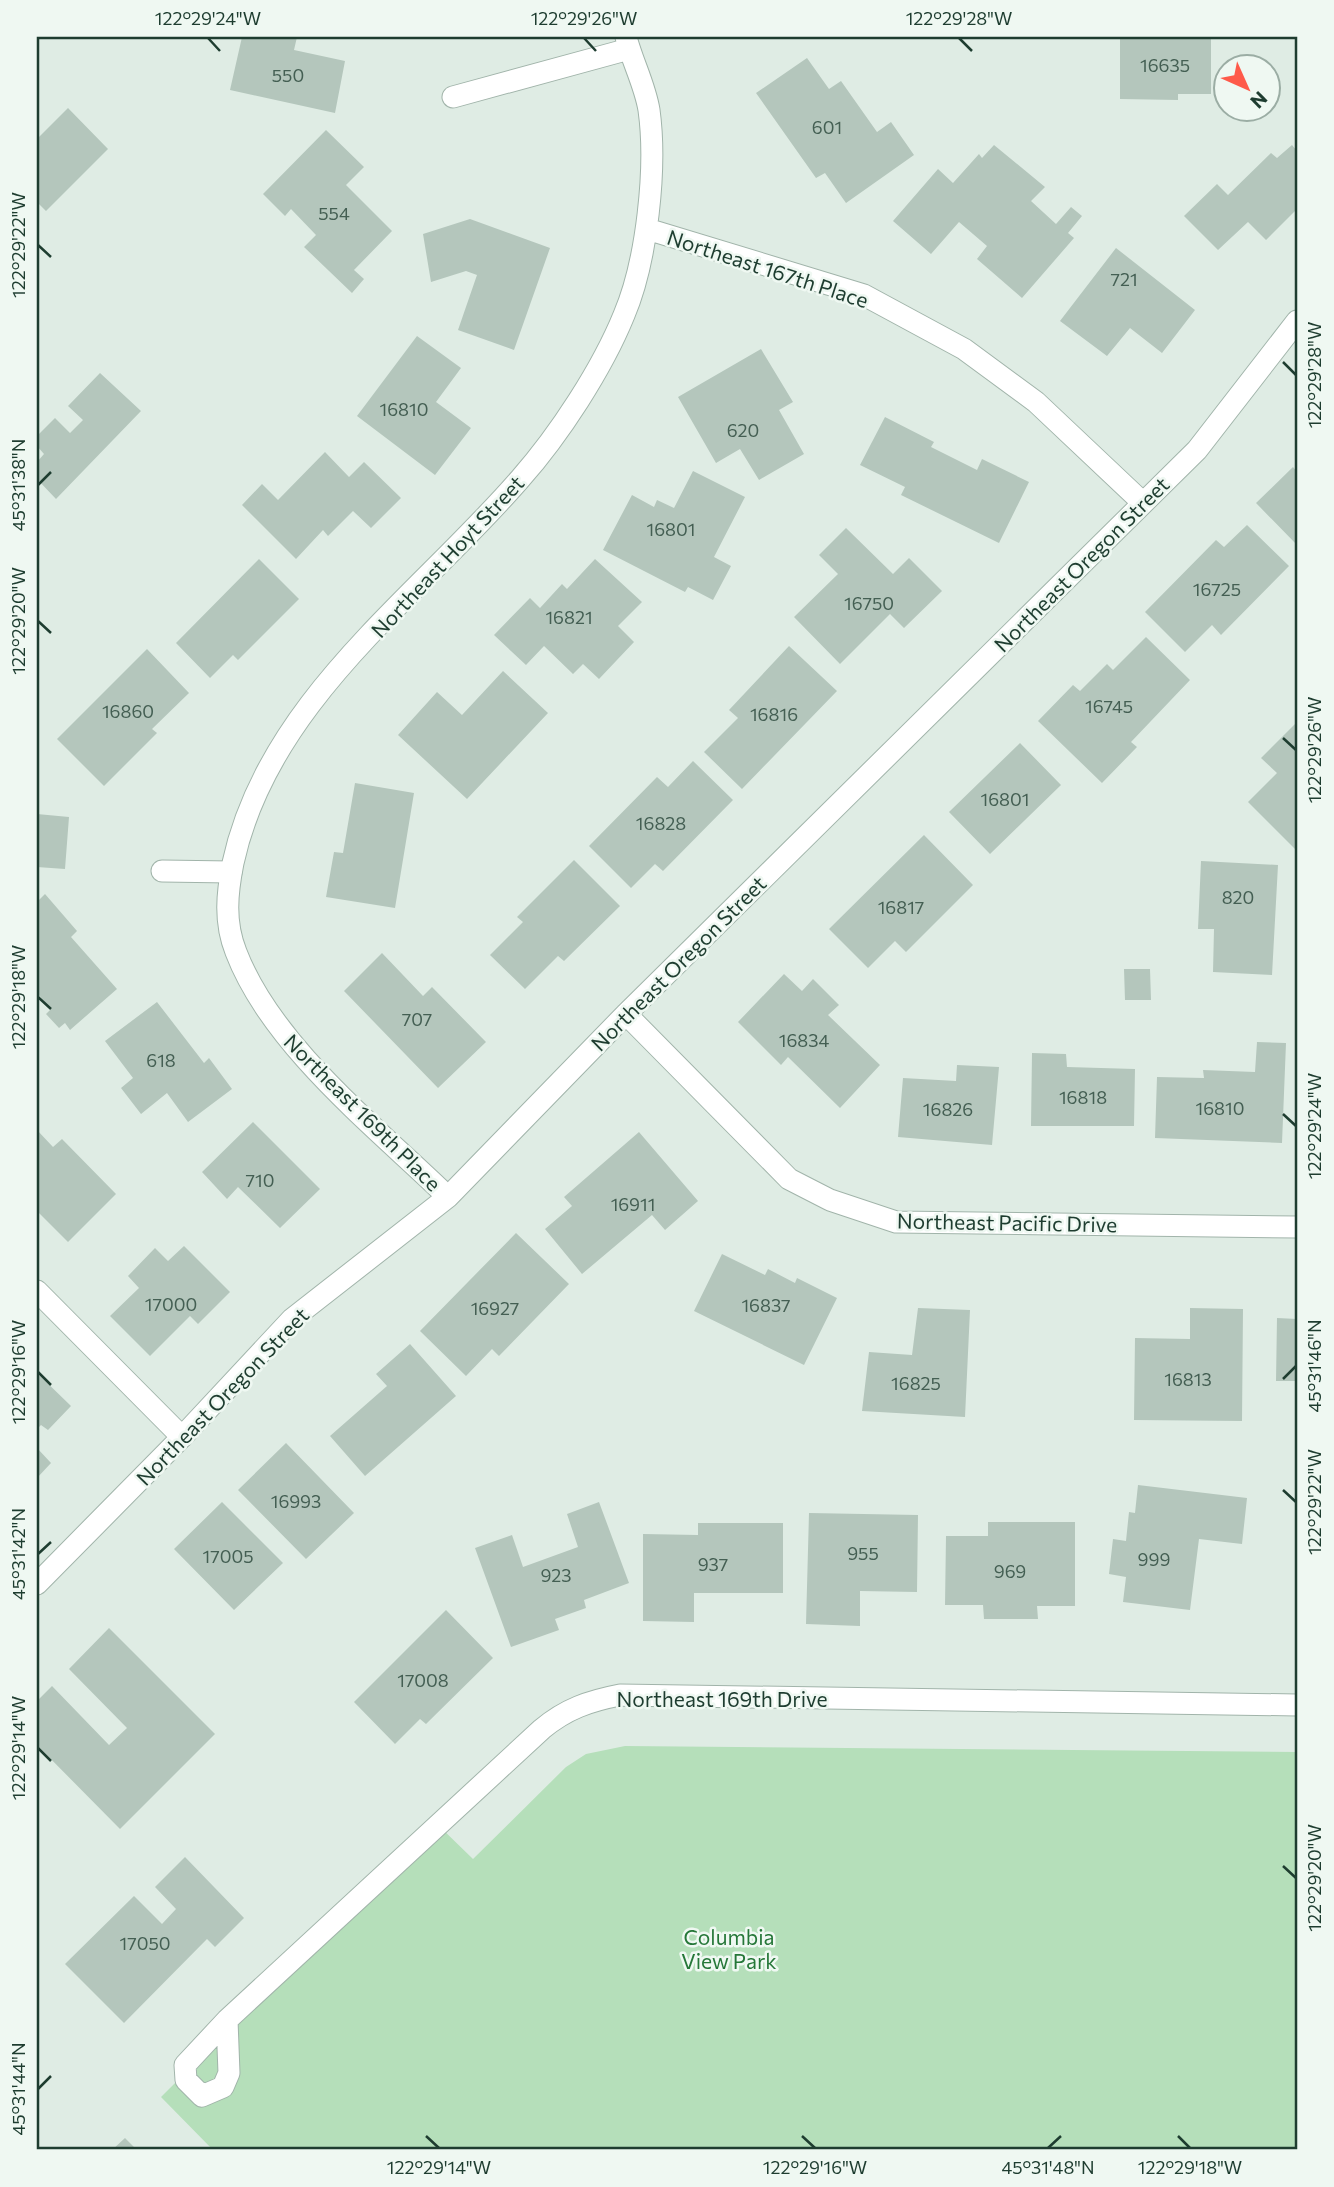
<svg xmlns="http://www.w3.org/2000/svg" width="1334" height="2187" font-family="Commissioner,sans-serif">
<rect width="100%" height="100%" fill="#dfece4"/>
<!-- green -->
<path fill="#b5dfba" d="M625,1746l672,6v398h-1084l-52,-53 275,-274 37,36 93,-92 20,-13z"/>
<!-- building -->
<path fill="#b4c6bc" d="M242,37h55l-3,13 51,11 -10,52 -105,-23z
M1120,37h91v57h-33v6l-58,-1z
M807,58l22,31 12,-8 36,51 14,-10 23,33 -68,48 -21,-30 -9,5 -60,-85z
M68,108l40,41 -62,62 -9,-9v-63z
M326,130l38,37 -18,18 46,46 -38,39 10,9 -12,14 -48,-46 12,-12 -25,-26 -6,7 -22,-22z
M994,145l51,42 -14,14 25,23 15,-17 11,9 -14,17 6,5 -52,60 -45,-39 10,-13 -28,-24 -28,32 -38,-33 45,-52 15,14 26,-29 3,4z
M1292,145l5,6v58l-31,31 -18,-18 -30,28 -34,-34 33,-32 11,11 43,-42 6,5z
M470,219l80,29 -36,102 -56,-20 19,-55 -11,-4 -35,11 -8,-48z
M1116,248l79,62 -33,43 -32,-25 -23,28 -47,-35z
M417,336l44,32 -25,34 35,26 -36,47 -78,-59z
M761,349l32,53 -14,8 25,44 -45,26 -19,-31 -24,14 -38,-66z
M100,373l41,38 -85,88 -19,-20v-17l7,-8 -7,-8v-10l18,-18 15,15 13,-13 -15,-14z
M885,417l49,25 -3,5 46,23 5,-11 47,23 -30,61 -98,-48 4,-8 -45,-22z
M325,452l24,25 15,-15 37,36 -30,30 -18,-17 -25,25 -5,-6 -27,29 -54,-54 20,-21 16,16z
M1293,467l4,5v73l-41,-42z
M693,471l52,26 -31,60 17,9 -18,34 -25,-13 -3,5 -82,-42 29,-55 22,12 3,-7 17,8z
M1247,525l42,41 -68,69 -9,-10 -27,27 -40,-40 71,-72 8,7z
M846,528l47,46 16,-16 33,33 -38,37 -14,-14 -50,50 -46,-47 44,-43 -19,-19z
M259,559l40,40 -61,61 -5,-5 -23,23 -34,-35z
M595,559l47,43 -24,24 16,16 -35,37 -16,-15 -10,10 -29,-28 -18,19 -32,-30 36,-37 10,10 22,-24 5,5z
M1146,637l44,43 -59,62 6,5 -35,36 -64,-62 35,-36 7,6 27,-27 6,6z
M789,646l48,45 -95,98 -38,-37 34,-34 -9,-8z
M147,649l42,44 -37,36 5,4 -53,53 -47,-47z
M503,671l45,42 -81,86 -69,-64 39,-43 25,23z
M1297,722v129l-49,-49 29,-29 -16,-15z
M1020,743l41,42 -71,69 -41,-42z
M693,761l40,39 -70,71 -8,-7 -24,24 -42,-42 68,-69 11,10z
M355,783l59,10 -19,115 -69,-11 8,-45 9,1z
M37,814l32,3 -4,52 -28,-2z
M924,835l49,50 -67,67 -11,-11 -27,27 -39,-39z
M574,860l46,46 -56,55 -6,-5 -33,33 -35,-34 33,-33 -6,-5z
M1201,861l77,4 -6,110 -59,-3 1,-43h-16z
M45,894l32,37 -6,6 46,52 -47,41 -5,-7 -6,5 -13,-14 5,-5 -14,-16v-91z
M382,953l41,43 9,-9 54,55 -48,46 -94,-97z
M1124,969h26l1,31h-26z
M784,974l18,17 11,-12 26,26 -11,10 52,50 -40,43 -52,-51 -7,8 -43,-43z
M157,1002l47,61 5,-5 23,31 -44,33 -21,-29 -26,21 -20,-26 12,-10 -28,-37z
M1257,1042l29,1 -4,100 -127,-5 2,-61 47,1 -1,-8 52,2z
M1032,1053l34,1 1,13 68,2 -1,57h-103z
M957,1065l42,2 -7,78 -94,-8 5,-59 53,3z
M253,1122l67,67 -40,39 -42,-41 -11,12 -25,-27z
M37,1130l16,17 9,-8 54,55 -48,48 -31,-31z
M639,1132l59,69 -33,29 -13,-15 -70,59 -37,-45 27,-23 -8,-9z
M516,1233l53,51 -70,72 -7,-7 -26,27 -46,-45z
M184,1246l46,46 -32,32 -8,-8 -40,40 -40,-40 29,-28 -11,-12 27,-28 13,13z
M722,1254l43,21 3,-6 27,14 2,-5 40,20 -33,67 -110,-54z
M918,1308l52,2 -5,107 -103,-6 7,-59 43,3z
M1190,1308l53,1 -1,112 -108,-1 1,-82 55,1z
M1277,1318l20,1v62h-21z
M410,1344l46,52 -91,80 -35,-40 57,-50 -11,-12z
M37,1373l34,33 -23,24 -7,-5 -4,4z
M286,1443l68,70 -48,46 -68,-69z
M37,1448l14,15 -14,15z
M1138,1485l109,13 -5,46 -43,-5 -9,71 -67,-8 3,-25 -17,-3 4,-35 13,2 3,-29 6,1z
M222,1502l61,61 -49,47 -60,-61z
M599,1502l30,81 -45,17 2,8 -31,11 4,11 -48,17 -36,-99 37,-13 11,32 55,-20 -11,-33z
M809,1513l109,2 -1,77 -57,-1v35l-54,-2z
M988,1522h87v84h-38l1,13h-54l-1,-14h-38l1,-69h42z
M698,1523h85v70h-89v29l-51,-1v-87l55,1z
M446,1610l47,48 -67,66 -6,-5 -25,25 -41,-42z
M109,1628l106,106 -95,95 -83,-84v-44l15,-15 57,59 18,-17 -58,-59z
M185,1857l59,61 -29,29 -8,-8 -83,84 -59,-59 69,-68 28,28 14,-15 -21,-22z
M125,2138l12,12h-25z"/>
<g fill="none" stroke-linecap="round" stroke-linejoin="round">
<defs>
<path id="service" d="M453,97l176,-48
M162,871l69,1"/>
<path id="minor" d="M647,229l217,66 100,54 72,53 107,101
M626,1014l163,165 41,21 66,22 401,5
M448,1197c-72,-70 -176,-151 -212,-245 -12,-30 -9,-59 -3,-89 35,-162 184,-265 287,-384 39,-44 82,-110 104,-164 23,-54 33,-147 25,-205 -4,-25 -17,-49 -23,-73
M37,1291l145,146
M37,1584l145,-147 110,-118 156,-122 178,-183 571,-564 100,-129
M227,2020l2,53 -6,14 -21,9 -16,-16 -1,-15 42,-45 315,-291c24,-20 47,-28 78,-34l677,10"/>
</defs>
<!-- service casing -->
<use href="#service" stroke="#a1b4aa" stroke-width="23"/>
<!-- minor casing -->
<use href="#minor" stroke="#a1b4aa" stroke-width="23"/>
<!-- service -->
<use href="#service" stroke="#fff" stroke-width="21"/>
<!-- minor -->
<use href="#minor" stroke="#fff" stroke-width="21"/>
</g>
<!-- ticks -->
<path fill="none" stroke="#1e3d30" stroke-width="2.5" d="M208,38l12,13M584,38l12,13M959,38l13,13M38,245l13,12M1283,362l13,13M38,485l13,-13M38,621l13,12M1283,738l13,12M38,997l13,12M1283,1114l13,12M38,1372l13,13M1283,1379l13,-13M1283,1490l13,12M38,1554l13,-12M38,1748l13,13M1283,1866l13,12M38,2089l13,-13M426,2136l13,12M802,2136l13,12M1178,2136l12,12M1048,2148l13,-12"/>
<g text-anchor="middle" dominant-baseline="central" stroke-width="5" stroke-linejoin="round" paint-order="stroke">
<!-- number labels -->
<g font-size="18" fill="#445f53">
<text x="1165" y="65">16635</text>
<text x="288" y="75">550</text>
<text x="827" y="127">601</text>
<text x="334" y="213">554</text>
<text x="1124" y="279">721</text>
<text x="404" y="409">16810</text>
<text x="743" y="430">620</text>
<text x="671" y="529">16801</text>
<text x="1217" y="589">16725</text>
<text x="869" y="603">16750</text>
<text x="569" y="617">16821</text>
<text x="1109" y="706">16745</text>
<text x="128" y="711">16860</text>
<text x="774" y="714">16816</text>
<text x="1005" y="799">16801</text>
<text x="661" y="823">16828</text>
<text x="1238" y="897">820</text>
<text x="901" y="907">16817</text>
<text x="417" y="1019">707</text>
<text x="804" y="1040">16834</text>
<text x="161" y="1060">618</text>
<text x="1083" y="1097">16818</text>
<text x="1220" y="1108">16810</text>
<text x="948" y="1109">16826</text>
<text x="260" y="1180">710</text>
<text x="633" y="1204">16911</text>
<text x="171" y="1304">17000</text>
<text x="766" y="1305">16837</text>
<text x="495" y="1308">16927</text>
<text x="1188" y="1379">16813</text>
<text x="916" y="1383">16825</text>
<text x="296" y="1501">16993</text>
<text x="863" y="1553">955</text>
<text x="228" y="1556">17005</text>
<text x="1154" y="1559">999</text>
<text x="713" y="1564">937</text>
<text x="1010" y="1571">969</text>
<text x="556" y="1575">923</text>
<text x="423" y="1680">17008</text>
<text x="145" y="1943">17050</text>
</g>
<!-- street labels -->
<g font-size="21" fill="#1e3d30" stroke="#eff8f2">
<text transform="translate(768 268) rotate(18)">Northeast 167th Place</text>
<text transform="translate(447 556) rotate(-47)">Northeast Hoyt Street</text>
<text transform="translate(1081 564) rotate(-45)">Northeast Oregon Street</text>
<text transform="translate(678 963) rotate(-45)">Northeast Oregon Street</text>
<text transform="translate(363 1112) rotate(45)">Northeast 169th Place</text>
<text transform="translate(1007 1222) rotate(1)">Northeast Pacific Drive</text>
<text transform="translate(222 1396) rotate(-46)">Northeast Oregon Street</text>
<text x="722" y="1698">Northeast 169th Drive</text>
</g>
<!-- park labels -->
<g font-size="21" fill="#257738" stroke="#eff8f2">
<text x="729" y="1936">Columbia<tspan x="729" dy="24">View Park</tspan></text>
</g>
</g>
<!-- border -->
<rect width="1334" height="2187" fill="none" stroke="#eff8f2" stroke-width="77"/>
<!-- north arrow -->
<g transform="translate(1247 88) rotate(135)"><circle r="33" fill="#eff8f2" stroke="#9bada4" stroke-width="2"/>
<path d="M0-5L12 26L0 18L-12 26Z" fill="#fe5a4a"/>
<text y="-10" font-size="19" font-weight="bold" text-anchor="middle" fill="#1e3d30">N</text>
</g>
<rect x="38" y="38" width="1258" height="2110" fill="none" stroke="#1e3d30" stroke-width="2.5"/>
<g font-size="18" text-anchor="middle" fill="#1e3d30">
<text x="208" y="25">122°29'24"W</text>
<text x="584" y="25">122°29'26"W</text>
<text x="959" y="25">122°29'28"W</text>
<text transform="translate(19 245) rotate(-90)" y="6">122°29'22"W</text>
<text transform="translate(1315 375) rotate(-90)" y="6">122°29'28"W</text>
<text transform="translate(19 485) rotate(-90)" y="6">45°31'38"N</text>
<text transform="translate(19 621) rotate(-90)" y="6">122°29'20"W</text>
<text transform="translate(1315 750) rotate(-90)" y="6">122°29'26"W</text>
<text transform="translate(19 997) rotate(-90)" y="6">122°29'18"W</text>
<text transform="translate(1315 1126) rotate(-90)" y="6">122°29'24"W</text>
<text transform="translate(1315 1366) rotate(-90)" y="6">45°31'46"N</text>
<text transform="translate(19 1372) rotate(-90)" y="6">122°29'16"W</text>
<text transform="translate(1315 1502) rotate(-90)" y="6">122°29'22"W</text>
<text transform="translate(19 1554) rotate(-90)" y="6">45°31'42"N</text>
<text transform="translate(19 1748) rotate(-90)" y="6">122°29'14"W</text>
<text transform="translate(1315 1878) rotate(-90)" y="6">122°29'20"W</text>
<text transform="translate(19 2089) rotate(-90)" y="6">45°31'44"N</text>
<text x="439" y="2174">122°29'14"W</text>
<text x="815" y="2174">122°29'16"W</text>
<text x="1048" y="2174">45°31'48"N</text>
<text x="1190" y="2174">122°29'18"W</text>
</g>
</svg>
